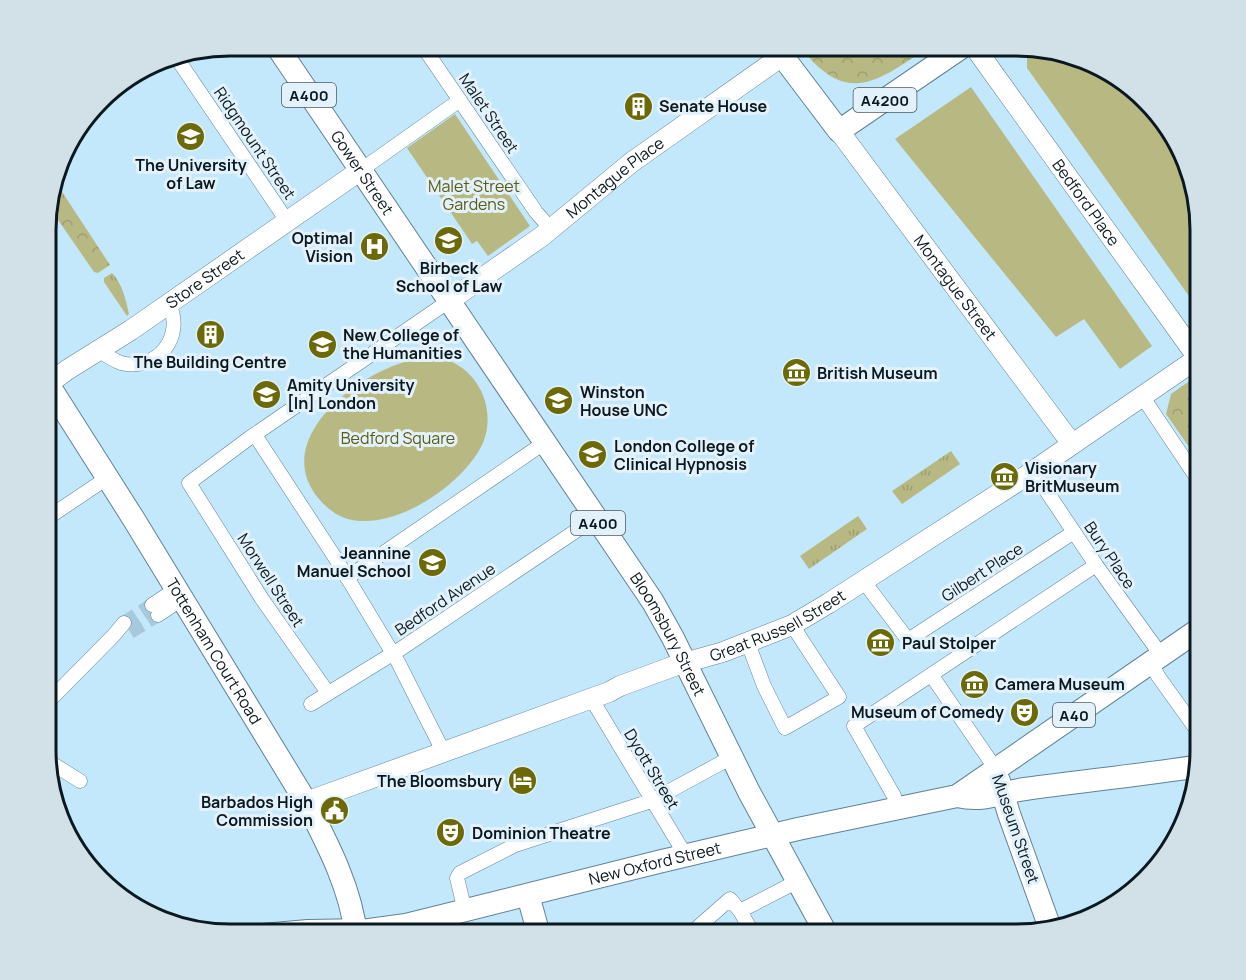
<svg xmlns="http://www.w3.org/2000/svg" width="1246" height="980" font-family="Manrope,sans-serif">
<defs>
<pattern id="grass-tufts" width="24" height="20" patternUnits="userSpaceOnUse" patternTransform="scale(1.5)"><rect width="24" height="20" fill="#b8b982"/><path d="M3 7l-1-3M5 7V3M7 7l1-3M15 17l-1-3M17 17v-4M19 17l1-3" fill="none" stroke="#9d9e70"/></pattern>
<pattern id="forest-crowns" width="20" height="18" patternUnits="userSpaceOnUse" patternTransform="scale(1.5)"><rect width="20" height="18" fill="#b8b982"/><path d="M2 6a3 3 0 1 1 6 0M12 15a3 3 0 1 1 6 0" fill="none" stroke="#9d9e70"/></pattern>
</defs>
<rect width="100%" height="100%" fill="#c3e8fc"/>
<!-- grass -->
<path fill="url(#grass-tufts)" d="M112,273c10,10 14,27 17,41l-2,2 -23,-34v-4z
M951,451l9,13 -58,40 -10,-13z
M858,516l9,13 -58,40 -9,-13z"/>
<!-- forest -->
<path fill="url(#forest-crowns)" d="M799,45h133c-54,36 -85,64 -133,0z
M55,181l55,84 -12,8 -4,-1 -47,-68z
M1201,373v91l-35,-50 5,-20z"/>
<!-- garden -->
<path fill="#b8b982" d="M1038,48l50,11 50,32 44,57 19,81v84l-174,-245v-14z
M971,87l181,259 -32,23 -36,-50 -28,18 -161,-198z
M455,114l75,112 -42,30 -11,-15 -5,3 -6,-9 -59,-87z
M424,358c11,0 22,0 32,6 27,15 39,50 27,79 -18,39 -78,80 -121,78 -18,0 -32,-9 -43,-22 -53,-62 50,-136 105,-141z"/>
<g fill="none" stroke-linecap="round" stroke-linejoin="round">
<!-- street-tunnel -->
<path stroke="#a7c9db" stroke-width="14" stroke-dasharray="14 7" stroke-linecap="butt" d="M124,623l28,-18
M130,632l28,-17"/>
<defs>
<path id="street" d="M422,45l114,167 14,16
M174,54l113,167
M361,170l99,-70
M100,351c7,5 13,9 21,12 36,9 64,-26 48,-59
M1142,396l59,88
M255,435l81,124 62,103 45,89
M1033,471l63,94 65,90
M46,519l61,-41
M347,578l197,-135
M862,582l6,5 40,53 166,-108
M152,605l24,-16
M158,615l24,-16
M748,643l16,43 21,42 54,-31 -47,-72
M1151,662l7,14 43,60
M932,676l63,92
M328,693l-66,-94 -73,-116 59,-44 201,-138
M591,698l95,158
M46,704l68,-69 10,-12
M311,704l91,-56 193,-130
M45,759l35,22
M897,809l-3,-13 -40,-70 242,-161
M465,911l-8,-33 3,-5 55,-28 136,-44 81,-44
M740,911l58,-30
M689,935l41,-36 10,12 14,24"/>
<g id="secondary">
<path id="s1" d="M973,45l225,313"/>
<path id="s2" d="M839,131l233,313"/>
<path id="s3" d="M449,301l92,-64 91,-75 150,-106"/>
<path id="s4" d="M48,384l19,-14 64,-40 230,-160"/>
<path id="s5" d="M306,802l303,-110 11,-6 57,-21 46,-13 69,-27 37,-22 197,-127 175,-120"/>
</g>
<g id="primary">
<path id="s6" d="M276,45l377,557 20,36 76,154 78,143"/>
<path d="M774,45l65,86 126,-86"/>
<path id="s7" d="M46,381l87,137 173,284c21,41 45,86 50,133"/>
<path d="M999,781l10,33 41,114"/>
<path d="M957,796c29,6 40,-3 68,-7 58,-8 117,-14 175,-23"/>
<path d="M528,895l11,40"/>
<path id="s8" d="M263,935l45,-4 61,-1 37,-5 252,-63 140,-33 159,-33 244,-168"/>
</g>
</defs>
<!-- street casing -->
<use href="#street" stroke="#608294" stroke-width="15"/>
<!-- secondary casing -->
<use href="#secondary" stroke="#608294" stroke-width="21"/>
<!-- primary casing -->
<use href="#primary" stroke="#608294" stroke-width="24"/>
<!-- street -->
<use href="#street" stroke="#fff" stroke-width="14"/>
<!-- secondary -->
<use href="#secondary" stroke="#fff" stroke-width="20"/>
<!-- primary -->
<use href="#primary" stroke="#fff" stroke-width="22"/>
</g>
<!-- icons -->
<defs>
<symbol id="building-disc" viewBox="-11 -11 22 22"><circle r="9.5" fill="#6c6a06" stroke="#e3f1fa"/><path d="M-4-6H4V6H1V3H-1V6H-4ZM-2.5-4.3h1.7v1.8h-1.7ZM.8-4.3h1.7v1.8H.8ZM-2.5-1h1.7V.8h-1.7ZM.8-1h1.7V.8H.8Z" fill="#fff"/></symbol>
<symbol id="university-disc" viewBox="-11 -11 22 22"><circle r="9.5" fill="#6c6a06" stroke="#e3f1fa"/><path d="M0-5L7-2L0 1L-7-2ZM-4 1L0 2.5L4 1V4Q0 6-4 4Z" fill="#fff"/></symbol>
<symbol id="hospital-disc" viewBox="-11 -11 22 22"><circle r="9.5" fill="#6c6a06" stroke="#e3f1fa"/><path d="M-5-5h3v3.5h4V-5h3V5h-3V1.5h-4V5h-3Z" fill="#fff"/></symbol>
<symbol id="museum-disc" viewBox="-11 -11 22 22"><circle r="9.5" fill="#6c6a06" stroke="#e3f1fa"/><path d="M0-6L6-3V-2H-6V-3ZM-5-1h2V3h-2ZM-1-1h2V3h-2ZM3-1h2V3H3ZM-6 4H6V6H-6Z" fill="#fff"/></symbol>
<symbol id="school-disc" viewBox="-11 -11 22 22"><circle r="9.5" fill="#6c6a06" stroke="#e3f1fa"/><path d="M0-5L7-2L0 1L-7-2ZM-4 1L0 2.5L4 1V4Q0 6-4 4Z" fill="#fff"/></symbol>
<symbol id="theatre-disc" viewBox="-11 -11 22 22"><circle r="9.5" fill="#6c6a06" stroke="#e3f1fa"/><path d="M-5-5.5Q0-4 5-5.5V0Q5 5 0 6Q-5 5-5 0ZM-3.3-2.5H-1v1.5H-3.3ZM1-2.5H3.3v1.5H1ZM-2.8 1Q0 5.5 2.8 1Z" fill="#fff"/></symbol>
<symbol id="hotel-disc" viewBox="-11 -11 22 22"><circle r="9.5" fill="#6c6a06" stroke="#e3f1fa"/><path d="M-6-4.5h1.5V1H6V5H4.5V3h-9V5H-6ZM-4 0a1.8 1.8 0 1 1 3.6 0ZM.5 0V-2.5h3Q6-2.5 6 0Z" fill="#fff"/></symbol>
<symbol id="civic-disc" viewBox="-11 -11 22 22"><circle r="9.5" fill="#6c6a06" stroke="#e3f1fa"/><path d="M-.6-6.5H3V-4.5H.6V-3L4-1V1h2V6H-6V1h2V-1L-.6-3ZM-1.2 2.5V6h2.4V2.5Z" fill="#fff"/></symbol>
</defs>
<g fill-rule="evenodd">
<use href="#building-disc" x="622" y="90" width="33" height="33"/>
<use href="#university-disc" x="174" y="120" width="33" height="33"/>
<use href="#university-disc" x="432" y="224" width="33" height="33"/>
<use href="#hospital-disc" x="358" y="230" width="33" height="33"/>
<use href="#building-disc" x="194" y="318" width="33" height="33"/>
<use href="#university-disc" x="306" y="328" width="33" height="33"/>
<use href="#museum-disc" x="780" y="356" width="33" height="33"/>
<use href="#university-disc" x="250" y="378" width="33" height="33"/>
<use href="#university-disc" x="542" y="384" width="33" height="33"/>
<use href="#university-disc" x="576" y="438" width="33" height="33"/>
<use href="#museum-disc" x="988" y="460" width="33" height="33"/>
<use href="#school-disc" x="416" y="546" width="33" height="33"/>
<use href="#museum-disc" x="864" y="626" width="33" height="33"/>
<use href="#museum-disc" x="958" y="668" width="33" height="33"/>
<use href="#theatre-disc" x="1008" y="696" width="33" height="33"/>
<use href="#hotel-disc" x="506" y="764" width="33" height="33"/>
<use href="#civic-disc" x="318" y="794" width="33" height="33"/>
<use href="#theatre-disc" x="434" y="816" width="33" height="33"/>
</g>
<g text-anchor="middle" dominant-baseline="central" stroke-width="6" stroke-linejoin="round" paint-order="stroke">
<!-- shield labels -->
<g fill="#e3f1fa" stroke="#4c5961" stroke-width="1.5">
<rect x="282" y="83" width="54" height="24" rx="4.5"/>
<rect x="853.5" y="88" width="63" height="24" rx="4.5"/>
<rect x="571" y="511" width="54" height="24" rx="4.5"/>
<rect x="1053" y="703" width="42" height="24" rx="4.5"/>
</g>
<g font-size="15" font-weight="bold" fill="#0b181f">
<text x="309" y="95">A400</text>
<text x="885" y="100">A4200</text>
<text x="598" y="523">A400</text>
<text x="1074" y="715">A40</text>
</g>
<!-- poi labels -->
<g font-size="16" font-weight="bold" fill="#0b181f" stroke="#e3f1fa" text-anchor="start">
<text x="659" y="106">Senate House</text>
<text x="191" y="165" text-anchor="middle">The University<tspan x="191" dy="18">of Law</tspan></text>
<text x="353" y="238" text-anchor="end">Optimal<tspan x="353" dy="18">Vision</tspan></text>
<text x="449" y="268" text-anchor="middle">Birbeck<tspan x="449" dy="18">School of Law</tspan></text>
<text x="343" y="335">New College of<tspan x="343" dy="18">the Humanities</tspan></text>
<text x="210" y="362" text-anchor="middle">The Building Centre</text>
<text x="817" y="373">British Museum</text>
<text x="287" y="385">Amity University<tspan x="287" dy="18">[In] London</tspan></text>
<text x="580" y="392">Winston<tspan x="580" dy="18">House UNC</tspan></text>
<text x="614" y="446">London College of<tspan x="614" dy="18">Clinical Hypnosis</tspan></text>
<text x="1025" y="468">Visionary<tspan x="1025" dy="18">BritMuseum</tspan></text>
<text x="411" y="553" text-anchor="end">Jeannine<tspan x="411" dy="18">Manuel School</tspan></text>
<text x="902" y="643">Paul Stolper</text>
<text x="995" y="684">Camera Museum</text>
<text x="1004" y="712" text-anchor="end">Museum of Comedy</text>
<text x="502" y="781" text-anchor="end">The Bloomsbury</text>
<text x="313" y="802" text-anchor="end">Barbados High<tspan x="313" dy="18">Commission</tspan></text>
<text x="472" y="833">Dominion Theatre</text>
</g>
<!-- street labels -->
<g font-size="16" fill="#0b181f" stroke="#e3f1fa">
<text transform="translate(489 113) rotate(56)">Malet Street</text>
<text transform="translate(255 143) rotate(56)">Ridgmount Street</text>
<text stroke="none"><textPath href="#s6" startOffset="154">Gower Street</textPath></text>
<text stroke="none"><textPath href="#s3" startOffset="207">Montague Place</textPath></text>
<text stroke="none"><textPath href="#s1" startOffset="194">Bedford Place</textPath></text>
<text stroke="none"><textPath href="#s4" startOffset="189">Store Street</textPath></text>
<text stroke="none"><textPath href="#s2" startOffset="195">Montague Street</textPath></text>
<text transform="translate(1110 555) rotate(56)">Bury Place</text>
<text transform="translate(982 572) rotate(-33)">Gilbert Place</text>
<text transform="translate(271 580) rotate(57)">Morwell Street</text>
<text transform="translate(445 599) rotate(-34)">Bedford Avenue</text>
<text stroke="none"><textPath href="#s5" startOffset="504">Great Russell Street</textPath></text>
<text stroke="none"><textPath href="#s6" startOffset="708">Bloomsbury Street</textPath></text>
<text stroke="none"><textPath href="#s7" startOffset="318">Tottenham Court Road</textPath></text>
<text transform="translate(652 769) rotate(59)">Dyott Street</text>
<text transform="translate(1016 829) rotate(71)">Museum Street</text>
<text stroke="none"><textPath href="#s8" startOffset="400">New Oxford Street</textPath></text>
</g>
<!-- park labels -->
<g font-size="16" fill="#5c5b14" stroke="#e3f1fa">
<text x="474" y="186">Malet Street<tspan x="474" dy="18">Gardens</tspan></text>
<text x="398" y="438">Bedford Square</text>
</g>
</g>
<!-- crop -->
<path d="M0 0H1246V980H0ZM230 56H1016A174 174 0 0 1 1190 230V750A174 174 0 0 1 1016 924H230A174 174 0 0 1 56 750V230A174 174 0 0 1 230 56Z" fill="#d2e0e8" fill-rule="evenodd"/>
<path fill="none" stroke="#0b181f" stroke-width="3" d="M230 56H1016A174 174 0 0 1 1190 230V750A174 174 0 0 1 1016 924H230A174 174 0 0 1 56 750V230A174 174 0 0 1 230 56Z"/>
</svg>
